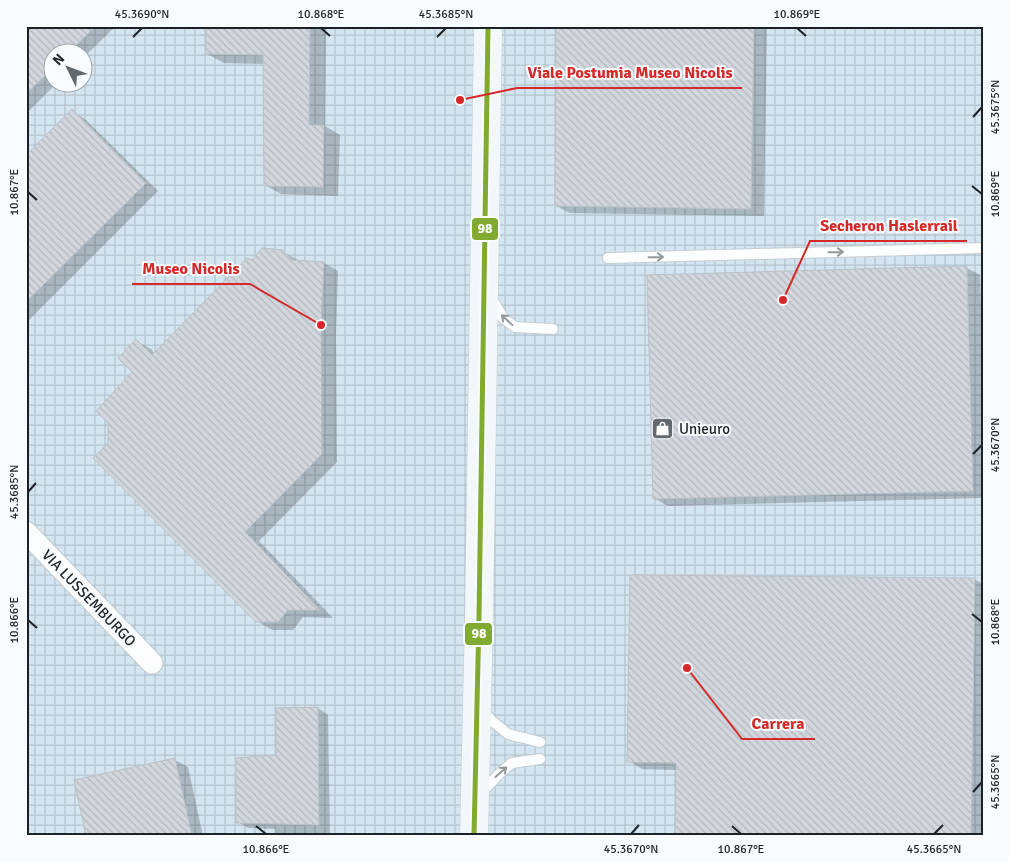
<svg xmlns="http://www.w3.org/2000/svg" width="1009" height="862" font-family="Signika,sans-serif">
<defs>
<pattern id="industrial-grid" width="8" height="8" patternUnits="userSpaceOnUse" patternTransform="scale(1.25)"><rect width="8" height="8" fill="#d3e5f0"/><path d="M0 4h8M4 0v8" fill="none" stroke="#b5c4ce"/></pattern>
<pattern id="building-back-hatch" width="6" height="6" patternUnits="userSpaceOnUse" patternTransform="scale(1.25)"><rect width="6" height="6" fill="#d1d7dd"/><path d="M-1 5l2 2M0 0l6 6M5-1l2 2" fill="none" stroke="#b3b8be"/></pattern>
</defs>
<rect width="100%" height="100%" fill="#e6f0f6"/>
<!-- industrial -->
<path fill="url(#industrial-grid)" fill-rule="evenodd" d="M26,26h957v810h-957zM52,52h30v30h-30z"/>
<!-- shadow -->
<path fill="#0003" d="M26,26h90l-34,33v-7h-30v30h6l-32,32z
M207,26h119l-1,100 15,9 -2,61 -57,-2 -16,-9v-121l-41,-1 -17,-9z
M557,26h210l-3,190 -194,-3 -14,-7z
M72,111l13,8 73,72 -132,132v-166z
M283,252l15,8 26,3 14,8 -2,63 1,128 -78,79 74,77 -30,-1 -10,13h-21l-15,-9 -148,-177 25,-72 2,-31 15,8 4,5 97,-93z
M967,268l13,7 3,93v130l-315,8 -14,-8z
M974,579l9,5v252h-307l1,-66 -35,-1 -13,-8z
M318,708l10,7 2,121h-55v-7l-27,-1 -10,-6 40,-65z
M175,760l13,7 15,69h-115z"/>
<!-- building -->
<path fill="url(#building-back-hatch)" stroke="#bbc1c7" d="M26,26h70l-27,26h-17v17l-26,25z
M206,26h104l-1,99h15l-1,62 -59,-1 -1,-131 -57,-1z
M556,26h198l-3,183 -196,-3z
M72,109l74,74 -120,119v-147z
M262,248l21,2 9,10 32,2 -3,63 1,129 -77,78 75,78h-32l-10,12h-22l-163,-164 15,-15v-20l-12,-12 36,-39 -14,-14 18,-19 16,16 95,-97 5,2z
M967,266l6,225 -320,8 -6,-224z
M630,575l345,3 -4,258h-296l1,-73 -49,-1z
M318,707l1,118 -83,-2v-65l40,-3v-47z
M175,758l17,78h-106l-12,-56z"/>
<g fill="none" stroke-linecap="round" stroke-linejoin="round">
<defs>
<path id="service" d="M608,258l375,-10
M491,297l12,21 12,9 38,2
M481,709l10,11 17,14 32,8
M481,793l19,-20 12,-10 28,-4"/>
<path id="minor" d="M26,532l126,131"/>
<path id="secondary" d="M474,836l5,-219 9,-591"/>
</defs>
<!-- service casing -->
<use href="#service" stroke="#c5cdd2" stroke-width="12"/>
<!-- minor casing -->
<use href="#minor" stroke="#c5cdd2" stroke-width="23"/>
<!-- secondary casing -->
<use href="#secondary" stroke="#c5cdd2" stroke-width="29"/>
<!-- service -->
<use href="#service" stroke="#fbfdfe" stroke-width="10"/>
<!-- minor -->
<use href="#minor" stroke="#fbfdfe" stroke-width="21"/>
<!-- secondary -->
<use href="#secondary" stroke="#f2f7f9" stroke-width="28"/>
<defs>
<path id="bus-1" d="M474,836l5,-219 9,-591"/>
</defs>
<!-- bus-1 casing -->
<use href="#bus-1" stroke="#f9fcfe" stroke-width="9"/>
<!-- bus-1 -->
<use href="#bus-1" stroke="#81ab30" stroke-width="5"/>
</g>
<!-- one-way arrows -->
<defs><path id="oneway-shaft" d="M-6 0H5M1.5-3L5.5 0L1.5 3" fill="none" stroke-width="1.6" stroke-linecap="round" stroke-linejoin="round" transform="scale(1.25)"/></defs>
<g stroke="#979a9d">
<use href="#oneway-shaft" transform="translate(836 252) rotate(-1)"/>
<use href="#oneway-shaft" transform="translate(656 257) rotate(-1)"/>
<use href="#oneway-shaft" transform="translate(507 320) rotate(-137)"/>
<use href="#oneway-shaft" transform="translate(501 772) rotate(-41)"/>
</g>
<!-- ticks -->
<path fill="none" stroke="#1c2226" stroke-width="2" d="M321,28l9,8M797,28l9,8M133,37l9,-9M437,37l9,-9M973,117l9,-10M972,186l10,8M28,192l9,8M973,454l9,-9M28,492l8,-9M972,614l10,8M28,620l9,8M973,792l9,-10M256,826l10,8M732,826l9,8M631,834l8,-9M934,834l9,-9"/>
<!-- icons -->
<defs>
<symbol id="shop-square" viewBox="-11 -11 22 22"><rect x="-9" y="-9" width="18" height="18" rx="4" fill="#636a6f" stroke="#f9fcfe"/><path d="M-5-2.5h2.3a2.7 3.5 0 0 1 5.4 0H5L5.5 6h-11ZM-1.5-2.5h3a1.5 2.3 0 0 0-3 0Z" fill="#fff"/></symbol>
</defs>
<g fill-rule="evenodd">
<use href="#shop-square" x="650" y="416" width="25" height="25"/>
</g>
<g text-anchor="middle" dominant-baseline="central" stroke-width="4" stroke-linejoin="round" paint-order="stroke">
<!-- poi labels -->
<g font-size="15" fill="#1c2226" stroke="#f9fcfe" text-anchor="start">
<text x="679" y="429">Unieuro</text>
</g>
<!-- street labels -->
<g font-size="15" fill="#1c2226" stroke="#f9fcfe">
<text transform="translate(89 598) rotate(46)">VIA LUSSEMBURGO</text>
</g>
</g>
<!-- callouts -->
<path fill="none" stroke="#d62828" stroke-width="2" d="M460 100L517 88H742M783 300L810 241H967M321 325L250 284H132M687 668L742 739H815"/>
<g fill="#d62828" stroke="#f9fcfe" stroke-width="2">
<circle cx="460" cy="100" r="5"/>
<circle cx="783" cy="300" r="5"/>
<circle cx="321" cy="325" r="5"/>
<circle cx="687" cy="668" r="5"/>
</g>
<g font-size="16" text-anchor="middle" font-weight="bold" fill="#d62828" stroke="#f9fcfe" stroke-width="4" stroke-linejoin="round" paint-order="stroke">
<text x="630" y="78">Viale Postumia Museo Nicolis</text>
<text x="889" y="231">Secheron Haslerrail</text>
<text x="191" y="274">Museo Nicolis</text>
<text x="778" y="729">Carrera</text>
</g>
<g stroke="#f9fcfe" stroke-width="2">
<rect x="471" y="217" width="28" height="24" rx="5" fill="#81ab30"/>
<rect x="464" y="622" width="29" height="24" rx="5" fill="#81ab30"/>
</g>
<g font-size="14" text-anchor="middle" font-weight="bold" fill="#fff">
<text x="485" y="233">98</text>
<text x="479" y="638">98</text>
</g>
<!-- border -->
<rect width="1009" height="862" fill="none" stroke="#f9fcfe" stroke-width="55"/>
<!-- north arrow -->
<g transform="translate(68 68) rotate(312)"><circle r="24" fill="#f9fcfe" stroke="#a1a5a8"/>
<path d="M0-4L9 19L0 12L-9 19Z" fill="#636a6f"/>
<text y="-8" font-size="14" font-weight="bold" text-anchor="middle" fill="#1c2226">N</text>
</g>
<rect x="28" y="28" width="954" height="806" fill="none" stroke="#1c2226" stroke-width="2"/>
<g font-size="12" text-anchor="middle" fill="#1c2226">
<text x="142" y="18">45.3690°N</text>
<text x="321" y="18">10.868°E</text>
<text x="446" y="18">45.3685°N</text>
<text x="797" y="18">10.869°E</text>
<text transform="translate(995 107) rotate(-90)" y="4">45.3675°N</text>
<text transform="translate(14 192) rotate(-90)" y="4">10.867°E</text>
<text transform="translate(995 194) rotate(-90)" y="4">10.869°E</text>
<text transform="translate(995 445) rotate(-90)" y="4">45.3670°N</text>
<text transform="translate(14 492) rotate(-90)" y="4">45.3685°N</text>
<text transform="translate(14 620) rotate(-90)" y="4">10.866°E</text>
<text transform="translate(995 622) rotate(-90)" y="4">10.868°E</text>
<text transform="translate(995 782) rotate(-90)" y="4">45.3665°N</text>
<text x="266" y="853">10.866°E</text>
<text x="631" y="853">45.3670°N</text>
<text x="741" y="853">10.867°E</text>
<text x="934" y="853">45.3665°N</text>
</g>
</svg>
